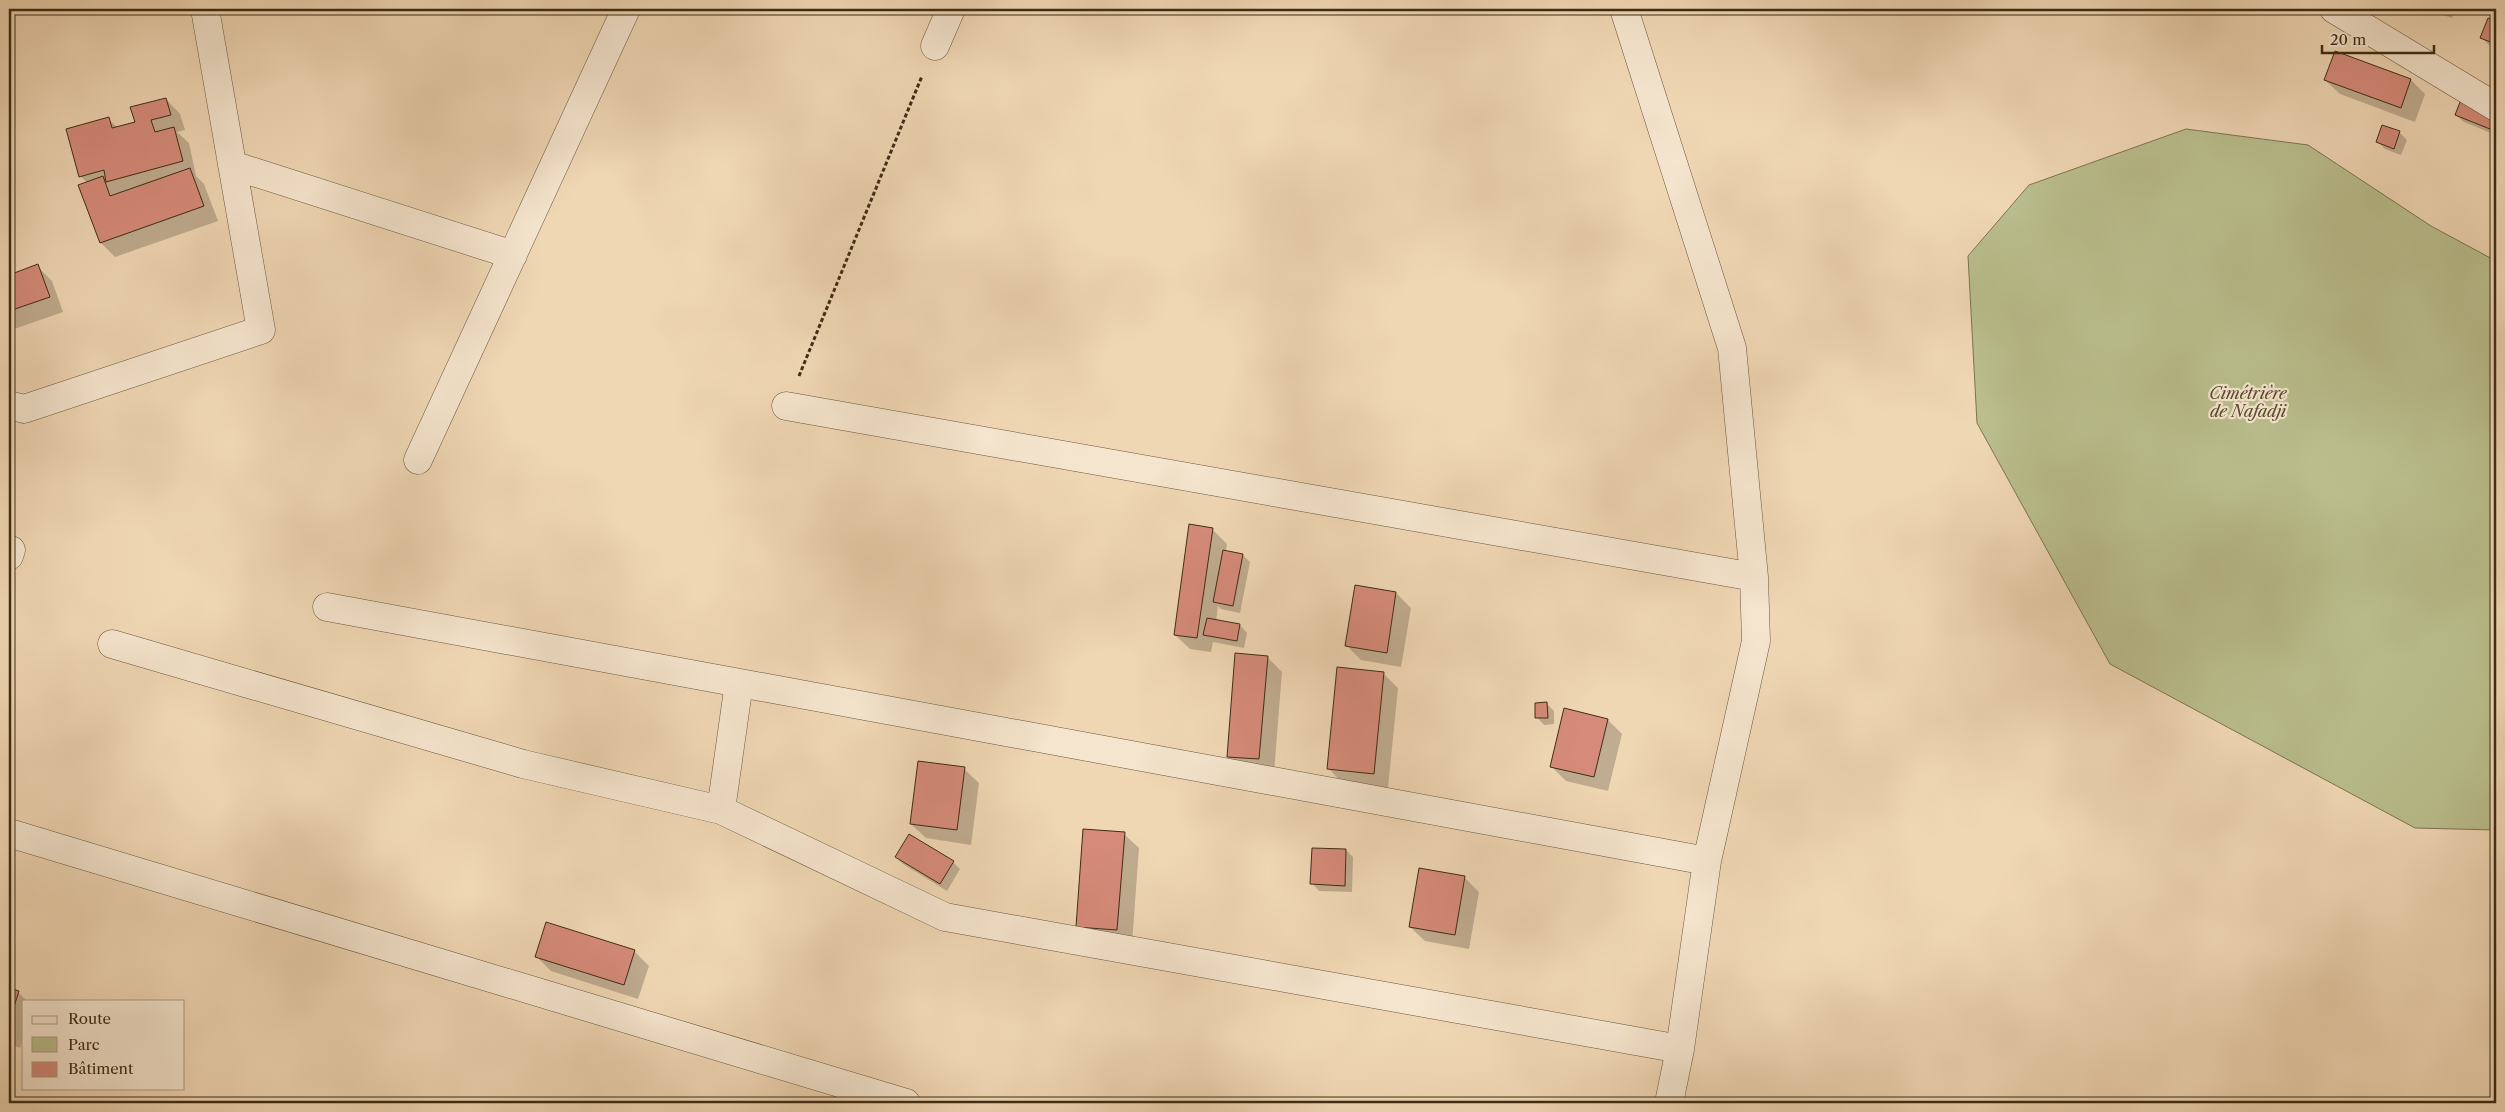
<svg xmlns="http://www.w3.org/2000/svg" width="2505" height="1112" font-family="'Libre Caslon Text',serif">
<rect width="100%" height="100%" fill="#f0d7b4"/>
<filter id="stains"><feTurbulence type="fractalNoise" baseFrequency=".004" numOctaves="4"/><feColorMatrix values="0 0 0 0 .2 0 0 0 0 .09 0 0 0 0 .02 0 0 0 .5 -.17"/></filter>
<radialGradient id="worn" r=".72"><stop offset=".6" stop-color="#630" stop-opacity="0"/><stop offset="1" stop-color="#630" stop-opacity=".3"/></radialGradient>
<!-- green -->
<path fill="#babe8d" stroke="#7c7551" d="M2186,129l122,16 123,81 65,35v569l-81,-2 -305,-164 -133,-241 -9,-167 61,-71z"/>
<!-- shadow -->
<path fill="#0003" d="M2425,9h30l-3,9z
M2489,19l7,3v26l-7,-3 -7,-7z
M2325,80h86l14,14 -10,28 -75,-28z
M166,99l14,15 5,16 -8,2 12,11 7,33 8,8 14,37 -103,36 -14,-14 -13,-60 -8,-7 28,-57 10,9 18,-5z
M2496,112v23l-32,-13 -8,-7z
M2383,126l17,7 7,7 -6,15 -16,-6 -8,-8z
M37,266l15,15 11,31 -49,17 -5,-6v-47z
M1212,529l15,15 -1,7 17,4 7,7 -10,51 -19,-4 -3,-3 -2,15 24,4 7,8 -3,15 -31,-6 -2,10 -21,-3 -15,-14z
M1356,586l40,7 15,15 -10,59 -40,-7 -15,-15z
M1267,657l15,15 -8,101 -31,-2 -15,-15z
M1383,673l15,15 -10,100 -45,-4 -14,-15z
M1547,704l7,7v13l-10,1 -7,-8z
M1608,720l14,14 -14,57 -42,-10 -15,-15z
M964,769l15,14 -8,62 -45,-7 -15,-14z
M1124,834l15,14 -7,96 -40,-3 -15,-15z
M1346,850l7,7 -1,35 -33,-1 -7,-8z
M896,857l57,5 7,7 -13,22 -44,-27z
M1465,878l14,14 -10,57 -44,-8 -15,-14z
M634,951l15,15 -11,33 -87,-28 -15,-15z
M9,989l9,3 9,9h-3v34l-4,13 -11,-4z"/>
<!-- building -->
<path fill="#d68b7a" stroke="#3e2c15" d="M2488,18l8,3v23l-16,-6z
M2335,51l76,28 -10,29 -77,-28z
M2462,97l34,16 -6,16 -35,-14z
M166,98l5,17 -20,5 4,12 19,-5 9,34 -77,21 -2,-12 -25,7 -13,-48 43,-12 3,11 23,-6 -5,-15z
M2382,125l18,6 -6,18 -18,-7z
M190,168l14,38 -104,37 -22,-58 25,-9 7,20z
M38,264l12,33 -41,14v-36z
M1189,524l24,4 -16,110 -23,-3z
M1223,550l20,4 -10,52 -20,-4z
M1355,585l41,7 -9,61 -42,-7z
M1207,618l33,6 -3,17 -34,-6z
M1235,653l33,3 -9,103 -32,-2z
M1337,667l47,5 -10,102 -47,-5z
M1547,702l1,16h-13v-15z
M1564,708l44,11 -14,58 -44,-10z
M918,761l47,6 -8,63 -47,-6z
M1083,829l42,3 -8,98 -41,-3z
M909,834l45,27 -14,23 -45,-27z
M1312,848l34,1 -1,37 -35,-2z
M1419,868l46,8 -10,59 -46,-8z
M546,922l89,28 -11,35 -89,-28z
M9,988l10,3 -10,31z"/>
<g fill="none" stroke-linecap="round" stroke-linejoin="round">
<defs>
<path id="minor" d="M1624,9l108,339 22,229 2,64 -49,220 -27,188 -11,54
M2334,9l162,98
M935,46l16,-37
M232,165l281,90
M9,405l15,4 237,-79 -56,-321
M786,406l968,171
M418,460l208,-451
M9,556l2,-6
M327,607l1380,254
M112,644l411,120 198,46 224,107 735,132
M721,810l18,-127
M9,833l897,270"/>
</defs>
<!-- minor casing -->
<use href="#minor" stroke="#6a573d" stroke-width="29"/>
<!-- path -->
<path stroke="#3e2c15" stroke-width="3" stroke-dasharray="4 2.5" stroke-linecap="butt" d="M799,376l123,-300"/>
<!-- minor -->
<use href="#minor" stroke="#f5e5ce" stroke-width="28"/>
</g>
<g text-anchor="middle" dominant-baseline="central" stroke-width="4.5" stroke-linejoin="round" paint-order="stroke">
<!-- park labels -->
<g font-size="16" font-style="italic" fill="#57492d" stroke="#f5e5ce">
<text x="2248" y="393">Cimétrière<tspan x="2248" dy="18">de Nafadji</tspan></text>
</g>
</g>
<!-- margin -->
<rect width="2505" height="1112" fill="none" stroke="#f0d7b4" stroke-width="30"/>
<rect x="10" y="10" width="2485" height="1092" fill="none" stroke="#3e2c15" stroke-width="2.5"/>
<rect x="15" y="15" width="2475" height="1082" fill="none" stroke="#3e2c15"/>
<!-- legend -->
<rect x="22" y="1000" width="162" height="90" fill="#f5e5ce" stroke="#ac9b84"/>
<rect x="32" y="1016" width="25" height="8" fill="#f5e5ce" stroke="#ac9b84"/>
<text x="68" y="1024" font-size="15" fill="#3e2c15">Route</text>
<rect x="32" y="1037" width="25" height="15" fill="#babe8d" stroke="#ac9b84"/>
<text x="68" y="1050" font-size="15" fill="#3e2c15">Parc</text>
<rect x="32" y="1062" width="25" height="15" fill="#d68b7a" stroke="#ac9b84"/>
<text x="68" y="1074" font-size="15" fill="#3e2c15">Bâtiment</text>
<!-- scale -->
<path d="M2322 45v8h112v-8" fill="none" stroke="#3e2c15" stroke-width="2.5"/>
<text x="2330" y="45" font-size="15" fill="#3e2c15" stroke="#f5e5ce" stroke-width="4" paint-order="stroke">20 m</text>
<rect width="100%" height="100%" filter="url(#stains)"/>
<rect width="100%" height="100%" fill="url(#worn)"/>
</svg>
